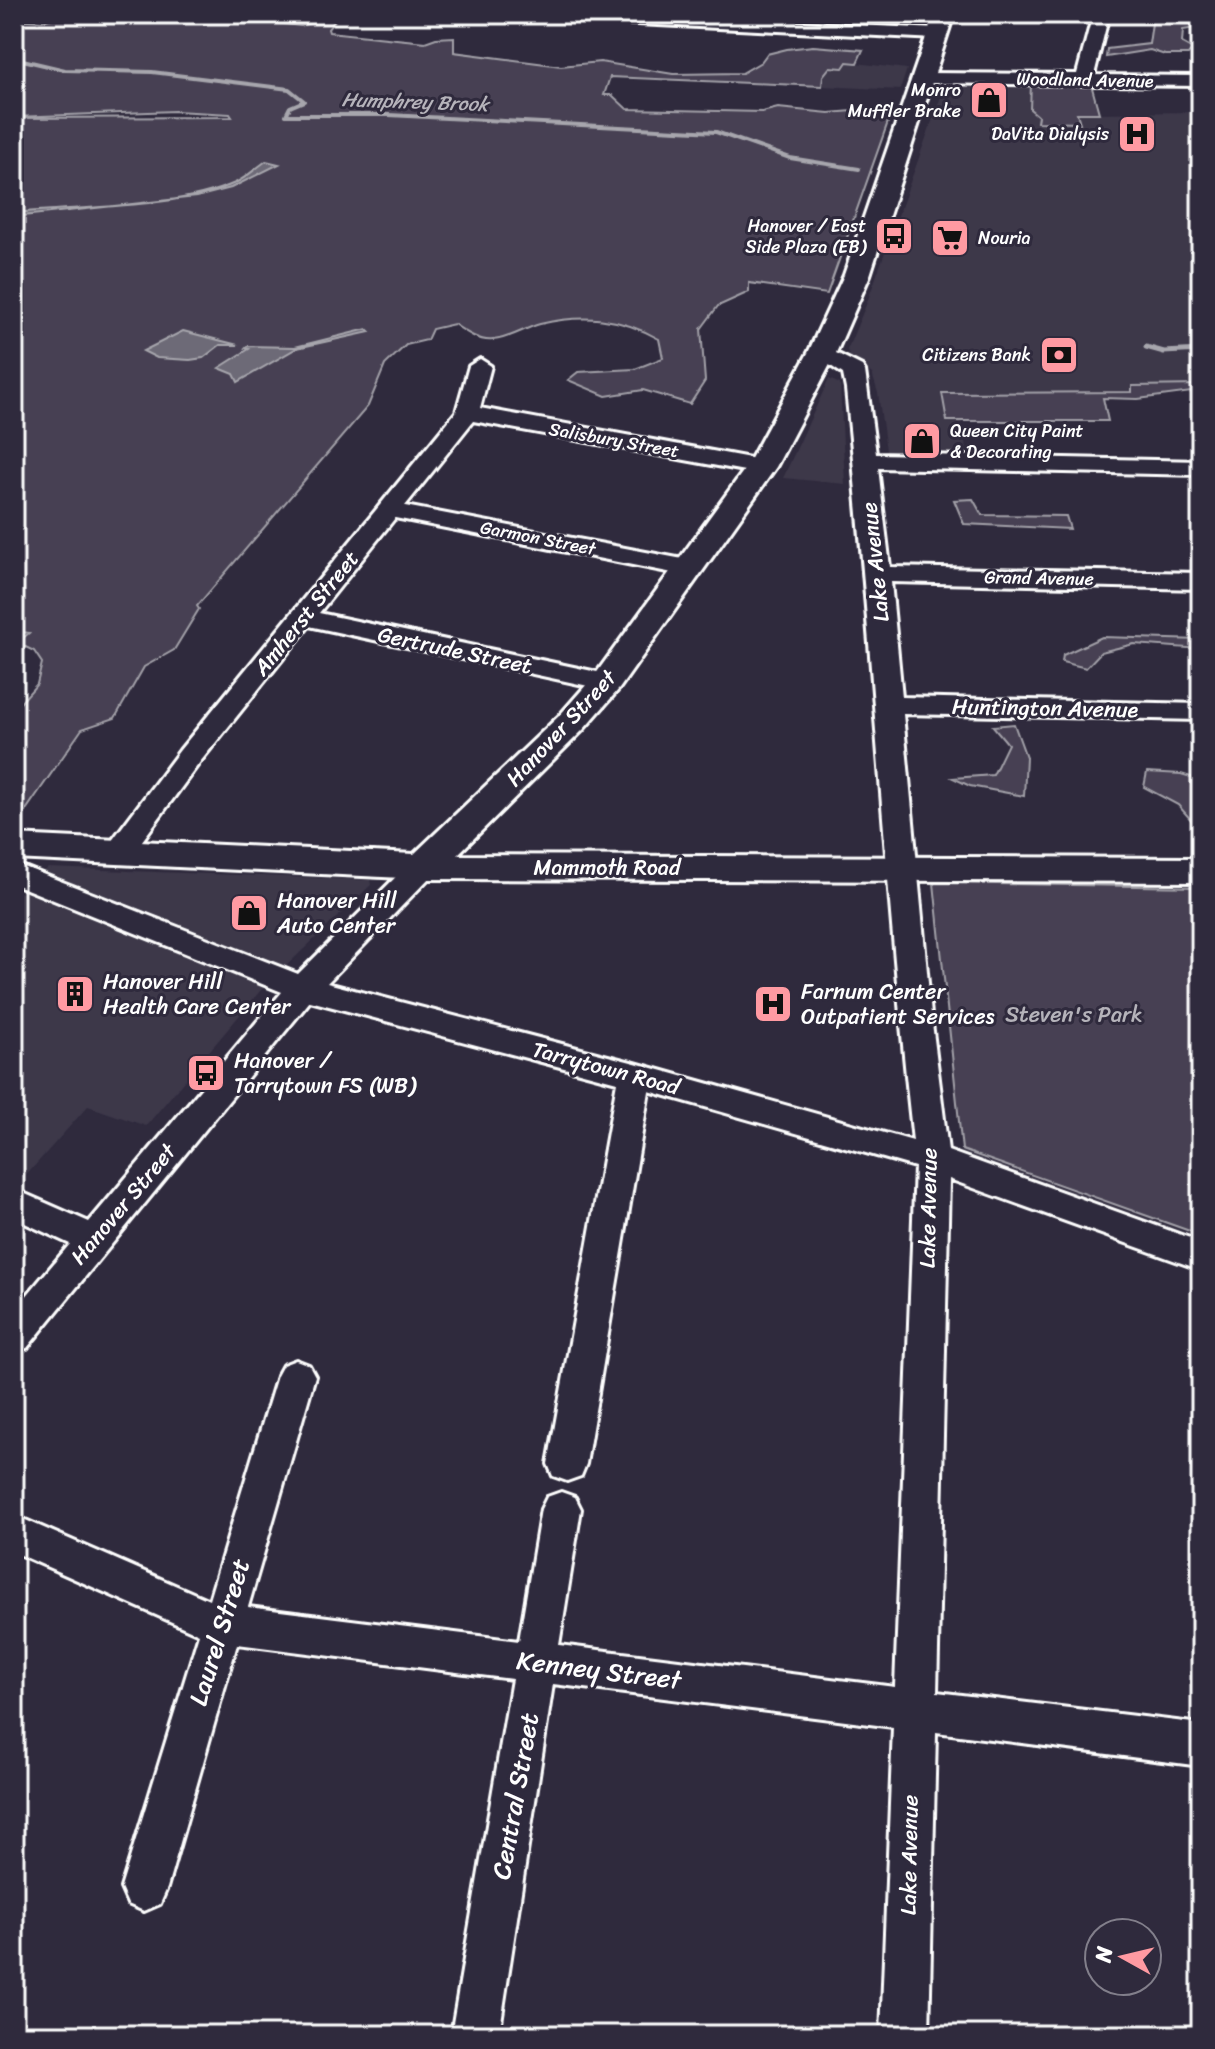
<svg xmlns="http://www.w3.org/2000/svg" width="1215" height="2049" font-family="Sriracha,sans-serif">
<rect width="100%" height="100%" fill="#2f2a3d"/>
<filter id="ink" filterUnits="userSpaceOnUse"><feTurbulence type="fractalNoise" baseFrequency=".0125" numOctaves="2"/><feDisplacementMap in="SourceGraphic" scale="16" xChannelSelector="R" yChannelSelector="G"/><feConvolveMatrix kernelMatrix="1 2 1 2 8 2 1 2 1" color-interpolation-filters="sRGB"/></filter>
<g filter="url(#ink)">
<!-- built -->
<path fill="#3c3749" d="M847,62l60,7 -7,21 -78,-4 1,-10 7,-10z
M1031,84l-1,25 8,7v6l41,1 -2,-10 124,-1v273l-69,1v6l-190,1 5,28 14,1 9,44 -82,-1 -10,-72 -6,-19 -22,-16 -3,-8 19,-45 79,-220z
M829,379l11,5 5,100 -62,-6z
M48,868l322,12 1,5 -110,105 -115,136 -58,-20 -66,74 -8,-4v-285l8,2z"/>
<!-- green -->
<path fill="#464152" stroke="#a2a0a8" stroke-width="2" d="M68,14h171l20,7 42,5 34,-12 1,5 -8,10 1,3 96,10 11,-4 18,-1v15l107,14 39,-4 73,12 69,-1 19,-11 6,-8 20,-5 26,-3 50,4 -6,13 -10,-1 -4,6 -13,-1 -7,9 -1,10 -212,-9 -6,18h8l15,14 135,3 16,-4 51,5 36,-3 24,9 -62,175 -78,-11v9l-31,14 -17,23 4,52 -15,23 -47,-14 -37,6 -38,-16 10,-8 57,-3 28,-11 -4,-19c-39,-22 -75,-25 -119,-15 -15,4 -31,15 -47,16 -13,2 -28,-8 -39,-16l-22,5 -5,11 -21,5 -21,20 -17,41 -171,200 2,3 -25,41 -30,17 -29,51 -33,11 -56,81 -12,10v-110l23,-26 5,-21 -8,-12 -17,-8 12,-10 -15,-2v-513l218,-1 -2,-3 -55,-3 -161,6v-98l28,2z
M1163,14h38v13l-18,3 -1,13 11,6 -5,6h-23l-15,-5 -44,7 1,-8 42,-5 3,-21 13,-5z
M1031,84h60l8,29h-22l3,10 -43,-1 1,-6 -8,-7z
M1201,385v13l-2,-7 -61,8 -35,-1 5,23h-161l-5,-28 190,-1v-6z
M973,499l9,16 84,1 4,13 -106,-5 -10,-24z
M1102,637l99,3v9l-67,-5 -33,8 -15,16 -24,-6 1,-7z
M1014,724l12,33 -2,39 -54,-10 -17,-8 40,-3 15,-31 -15,-18z
M1147,772l34,2 20,6v51l-23,-26 -34,-18z
M934,883l267,4v348l-239,-85z"/>
<!-- water -->
<path fill="#6d6a77" stroke="#a7a6ad" stroke-width="2" d="M266,161l13,3 -48,24 -35,9 -182,20v-4c66,-7 162,-4 221,-30 11,-5 21,-15 31,-22z
M367,329l3,3 -73,16 -59,34 -4,-8 -15,-6 30,-19 -4,-1 2,-2 48,1z
M183,331l55,14h-18l-17,13 -13,2 -33,-2 -14,-7z"/>
<g fill="none" stroke-linecap="round" stroke-linejoin="round">
<!-- stream-far1 -->
<path stroke="#a7a6ad" stroke-width="4" d="M14,58l51,12 87,2 137,17 15,12 -14,6 -4,8h103l327,17 74,26 69,11"/>
<!-- stream -->
<path stroke="#a7a6ad" stroke-width="5" d="M1146,347l18,5 37,-2"/>
<defs>
<path id="minor" d="M529,14h109l299,15 9,5 -9,5 -400,-20z
M1093,14h16l-15,61 107,1v10l-279,-3 -9,-5 9,-5 155,1z
M822,346l40,20 3,5 11,83 325,7v14l-323,-7 12,99 311,6v16l-310,-7 11,115 299,7v16l-298,-6 28,301 17,136 253,91v28l-252,-91 -12,513 264,32v42l-265,-34 -7,303h-48l12,-308 -340,-43 -54,351h-48l61,-356 -275,-35 -70,244 -7,16 -16,7 -16,-7 -7,-16 78,-254 -185,-82v-37l195,85 68,-224 6,-11 13,-5 13,5 6,11 -67,231 271,34 22,-132 6,-12 14,-5 14,5 6,12 -22,136 336,42 20,-520 -266,-76 -63,373 -5,12 -14,5 -14,-5 -5,-12 69,-382 -307,-81 -283,347 -13,4v-41l56,-67 -56,-26v-29l75,33 193,-230 -268,-108v-21l284,111 115,-114 10,-3 10,3 5,7 -5,7 -106,109 308,80 278,78c-28,-250 -41,-503 -67,-752l-3,-15 -32,-21z
M480,359l11,7 -11,42 281,52 8,2 4,5 -4,5 -8,2 -288,-53 -68,85 283,54 9,3 4,5 -4,5 -9,3 -293,-58 -76,95 297,63 4,6 -4,6 -9,2 -298,-64 -109,136 -72,98 -10,3 -10,-3 -5,-7 5,-7 72,-96 276,-338 13,-46z"/>
<path id="major" d="M934,14h20l-84,261 -34,78 -60,114 -157,222 -36,41 -126,125 744,3v24l-778,-3 -409,-20v-24l400,19 145,-138 36,-41 152,-209 61,-113 36,-78z"/>
</defs>
<!-- minor casing -->
<use href="#minor" stroke="#fff" stroke-width="6"/>
<!-- major casing -->
<use href="#major" stroke="#fff" stroke-width="6"/>
<!-- minor -->
<use href="#minor" fill="#2f2a3d" fill-rule="evenodd"/>
<!-- major -->
<use href="#major" fill="#2f2a3d" fill-rule="evenodd"/>
</g>
</g>
<!-- icons -->
<defs>
<symbol id="shop-square" viewBox="-11 -11 22 22"><rect x="-9" y="-9" width="18" height="18" rx="4" fill="#ff9aa2" stroke="#2f2a3d"/><path d="M-5-2.5h2.3a2.7 3.5 0 0 1 5.4 0H5L5.5 6h-11ZM-1.5-2.5h3a1.5 2.3 0 0 0-3 0Z" fill="#111"/></symbol>
<symbol id="hospital-square" viewBox="-11 -11 22 22"><rect x="-9" y="-9" width="18" height="18" rx="4" fill="#ff9aa2" stroke="#2f2a3d"/><path d="M-5-5h3v3.5h4V-5h3V5h-3V1.5h-4V5h-3Z" fill="#111"/></symbol>
<symbol id="bus-square" viewBox="-11 -11 22 22"><rect x="-9" y="-9" width="18" height="18" rx="4" fill="#ff9aa2" stroke="#2f2a3d"/><path d="M-5-6H5V4H4V6H2V4H-2V6H-4V4H-5ZM-3.5-4V0h7V-4ZM-3.5 1.2v1.5H-2V1.2ZM2 1.2v1.5H3.5V1.2Z" fill="#111"/></symbol>
<symbol id="supermarket-square" viewBox="-11 -11 22 22"><rect x="-9" y="-9" width="18" height="18" rx="4" fill="#ff9aa2" stroke="#2f2a3d"/><path d="M-6-5.5h2.5l.6 2H6L4.5 2H-2.5L-4.4-4H-6ZM-1.5 3.2a1.3 1.3 0 1 0 .1 0ZM3 3.2a1.3 1.3 0 1 0 .1 0Z" fill="#111"/></symbol>
<symbol id="bank-square" viewBox="-11 -11 22 22"><rect x="-9" y="-9" width="18" height="18" rx="4" fill="#ff9aa2" stroke="#2f2a3d"/><path d="M-6-4H6V4H-6ZM0-2.3a2.3 2.3 0 1 0 0 4.6a2.3 2.3 0 1 0 0-4.6Z" fill="#111"/></symbol>
<symbol id="building-square" viewBox="-11 -11 22 22"><rect x="-9" y="-9" width="18" height="18" rx="4" fill="#ff9aa2" stroke="#2f2a3d"/><path d="M-4-6H4V6H1V3H-1V6H-4ZM-2.5-4.3h1.7v1.8h-1.7ZM.8-4.3h1.7v1.8H.8ZM-2.5-1h1.7V.8h-1.7ZM.8-1h1.7V.8H.8Z" fill="#111"/></symbol>
</defs>
<g fill-rule="evenodd">
<use href="#shop-square" x="967" y="78" width="44" height="44"/>
<use href="#hospital-square" x="1115" y="112" width="44" height="44"/>
<use href="#bus-square" x="872" y="214" width="44" height="44"/>
<use href="#supermarket-square" x="928" y="216" width="44" height="44"/>
<use href="#bank-square" x="1037" y="333" width="44" height="44"/>
<use href="#shop-square" x="900" y="419" width="44" height="44"/>
<use href="#shop-square" x="227" y="891" width="44" height="44"/>
<use href="#building-square" x="53" y="972" width="44" height="44"/>
<use href="#hospital-square" x="751" y="982" width="44" height="44"/>
<use href="#bus-square" x="184" y="1051" width="44" height="44"/>
</g>
<g text-anchor="middle" dominant-baseline="central" stroke-width="6" stroke-linejoin="round" paint-order="stroke">
<!-- far-street labels -->
<g font-size="18" fill="#fff" stroke="#2f2a3d">
<text transform="translate(1085 80) rotate(1)">Woodland Avenue</text>
<text transform="translate(614 440) rotate(10)">Salisbury Street</text>
<text transform="translate(538 538) rotate(11)">Garmon Street</text>
<text transform="translate(1039 578) rotate(1)">Grand Avenue</text>
</g>
<!-- far-poi labels -->
<g font-size="18" fill="#fff" stroke="#2f2a3d" text-anchor="end">
<text x="961" y="90">Monro<tspan x="961" dy="21">Muffler Brake</tspan></text>
<text x="1109" y="134">DaVita Dialysis</text>
<text x="866" y="226">Hanover / East<tspan x="866" dy="21">Side Plaza (EB)</tspan></text>
<text x="978" y="238" text-anchor="start">Nouria</text>
<text x="1031" y="355">Citizens Bank</text>
<text x="950" y="431" text-anchor="start">Queen City Paint<tspan x="950" dy="21">&amp; Decorating</tspan></text>
</g>
<!-- far-water labels -->
<g font-size="20" font-style="italic" fill="#b6b4bb" stroke="#2f2a3d">
<text transform="translate(415 102) rotate(2)">Humphrey Brook</text>
</g>
<!-- street labels -->
<g font-size="22" fill="#fff" stroke="#2f2a3d">
<text transform="translate(875 562) rotate(-96)">Lake Avenue</text>
<text transform="translate(306 613) rotate(-51)">Amherst Street</text>
<text transform="translate(455 650) rotate(12)">Gertrude Street</text>
<text transform="translate(1045 708) rotate(1)">Huntington Avenue</text>
<text transform="translate(561 728) rotate(-47)">Hanover Street</text>
<text x="607" y="867">Mammoth Road</text>
<text transform="translate(606 1068) rotate(15)">Tarrytown Road</text>
<text transform="translate(123 1204) rotate(-50)">Hanover Street</text>
<text transform="translate(928 1208) rotate(-89)">Lake Avenue</text>
<text transform="translate(909 1855) rotate(-89)">Lake Avenue</text>
</g>
<!-- poi labels -->
<g font-size="22" fill="#fff" stroke="#2f2a3d" text-anchor="start">
<text x="277" y="900">Hanover Hill<tspan x="277" dy="25">Auto Center</tspan></text>
<text x="103" y="981">Hanover Hill<tspan x="103" dy="25">Health Care Center</tspan></text>
<text x="801" y="991">Farnum Center<tspan x="801" dy="25">Outpatient Services</tspan></text>
<text x="234" y="1060">Hanover /<tspan x="234" dy="25">Tarrytown FS (WB)</tspan></text>
</g>
<!-- park labels -->
<g font-size="22" fill="#b5b3ba" stroke="#2f2a3d">
<text x="1074" y="1014">Steven's Park</text>
</g>
<!-- near-street labels -->
<g font-size="26" fill="#fff" stroke="#2f2a3d">
<text transform="translate(219 1632) rotate(-73)">Laurel Street</text>
<text transform="translate(599 1670) rotate(7)">Kenney Street</text>
<text transform="translate(515 1796) rotate(-80)">Central Street</text>
</g>
</g>
<!-- margin -->
<rect width="1215" height="2049" fill="none" stroke="#2f2a3d" stroke-width="48"/>
<rect x="24" y="24" width="1167" height="2001" fill="none" stroke="#fff" stroke-width="3" filter="url(#ink)"/>
<!-- north arrow -->
<g transform="translate(1123 1957) rotate(278)"><circle r="38" fill="#2f2a3d" stroke="#827f8b" stroke-width="2"/>
<path d="M0-6L14 30L0 20L-14 30Z" fill="#ff9aa2"/>
<text y="-12" font-size="22" font-weight="bold" text-anchor="middle" fill="#ffffff">N</text>
</g>
</svg>
